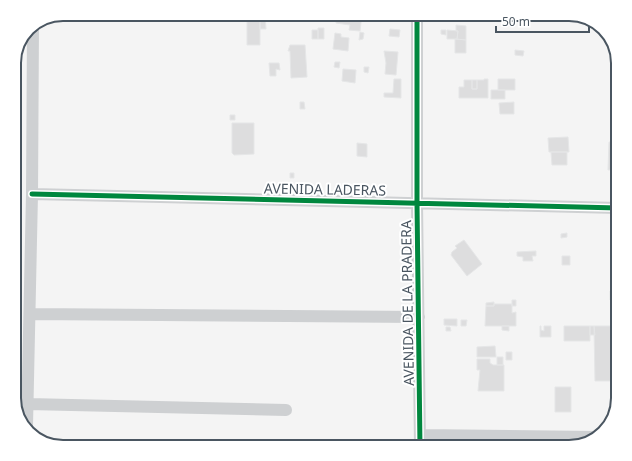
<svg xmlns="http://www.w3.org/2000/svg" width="632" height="461" font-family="'Noto Sans',sans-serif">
<rect width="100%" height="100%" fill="#f4f4f4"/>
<!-- building -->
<path fill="#ddddde" stroke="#e5e6e7" d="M247,14h13v31h-13z
M260,14h5l1,15h-6z
M337,14h25l-2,17 -11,-1 1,-5 -14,-2z
M456,25l10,1v14l-9,-1 1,-8h-2z
M318,28h6v11h-6z
M390,29l10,1 -1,7 -10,-1z
M312,30h6v9h-6z
M441,30h5v5l-5,-1z
M447,30l11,1 -1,8h-10z
M360,32l4,1 -1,6 -4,1z
M335,33l6,1v3l8,1 -1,13 -15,-2z
M455,39l11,1v13h-11z
M290,45h15l2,32 -16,1 -1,-27h-2z
M515,50l9,1 -1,5 -8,-1z
M384,51l14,1 -2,23 -11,-1 1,-11z
M335,62h5l-1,6 -5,-1z
M269,63h10l1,7 -4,-1v7h-6z
M364,67h5l-1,6 -4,-1z
M343,69l13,1 -1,13 -13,-2z
M394,79h7v19l-17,-1v-4h9z
M484,79h4v19h-29v-11h5v-7h8v9h5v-9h7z
M498,79h17v11h-17z
M472,80h5v9h-5z
M491,90h14v9h-14z
M300,102h4l1,7h-5z
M514,102v12h-14l-1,-11z
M230,115h5v5h-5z
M232,123h22v31l-20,1 -2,-2z
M568,137l1,15h-20l-1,-14z
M614,137l4,1v32h-10l1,-28h5z
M357,143l10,1v13l-10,-1z
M551,152h16v13h-15z
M290,173h4v5h-4z
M567,233v4l-6,1v-4z
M464,240l18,24 -15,12 -16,-21 1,-3 5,-4 -2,-2z
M536,251v5h-4l1,5h-10v-4l-6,-1v-4z
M562,256h8v9h-8z
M610,291h8v9h-8z
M512,300h4v6h-4z
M494,302v4h-8v-3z
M494,304h18v9l4,-1v14h-31l1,-20h8z
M444,319h13v7l-13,-1z
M461,320h6l-1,6h-5z
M502,326h7v5l-7,-1z
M540,326h1v4l3,1v-5h7v11h-11z
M564,326h26v15h-26z
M590,326h4l1,9h-5z
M594,326h24v55h-23z
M446,327h4l1,4h-5z
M495,346l1,11h-19v-10z
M506,352h6v8h-6z
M497,357h6v8h-6z
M477,359h13v4l3,2h11v26h-26l2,-21h-3z
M555,387h16v25h-16z"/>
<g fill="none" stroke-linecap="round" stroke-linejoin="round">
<!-- street -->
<path stroke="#ced0d2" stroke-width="12" d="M417,14v189l3,244
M32,194l586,14
M30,314l389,3
M28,404l258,6
M27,426l5,-232 1,-169
M420,435l177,2"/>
<defs>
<path id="cycleway" d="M417,14v189l3,244
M32,194l586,14"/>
</defs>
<!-- cycleway casing -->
<use href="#cycleway" stroke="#fff" stroke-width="8"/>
<!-- cycleway -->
<use href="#cycleway" stroke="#00873e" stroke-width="5"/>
</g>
<g text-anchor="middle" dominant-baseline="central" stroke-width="4" stroke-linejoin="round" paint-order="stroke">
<!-- street labels -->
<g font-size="14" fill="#4a5661" stroke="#fff">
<text transform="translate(325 189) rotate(1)">AVENIDA LADERAS</text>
<text transform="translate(407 303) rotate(-91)">AVENIDA DE LA PRADERA</text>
</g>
</g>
<!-- crop -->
<path d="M0 0H632V461H0ZM63 21H569A42 42 0 0 1 611 63V398A42 42 0 0 1 569 440H63A42 42 0 0 1 21 398V63A42 42 0 0 1 63 21Z" fill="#fff" fill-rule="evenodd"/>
<path fill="none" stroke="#4a5661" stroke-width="2" d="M63 21H569A42 42 0 0 1 611 63V398A42 42 0 0 1 569 440H63A42 42 0 0 1 21 398V63A42 42 0 0 1 63 21Z"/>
<!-- scale -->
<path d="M496 26v6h93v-6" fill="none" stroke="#4a5661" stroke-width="2"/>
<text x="502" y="26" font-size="12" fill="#4a5661" stroke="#ffffff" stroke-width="3" paint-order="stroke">50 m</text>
</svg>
